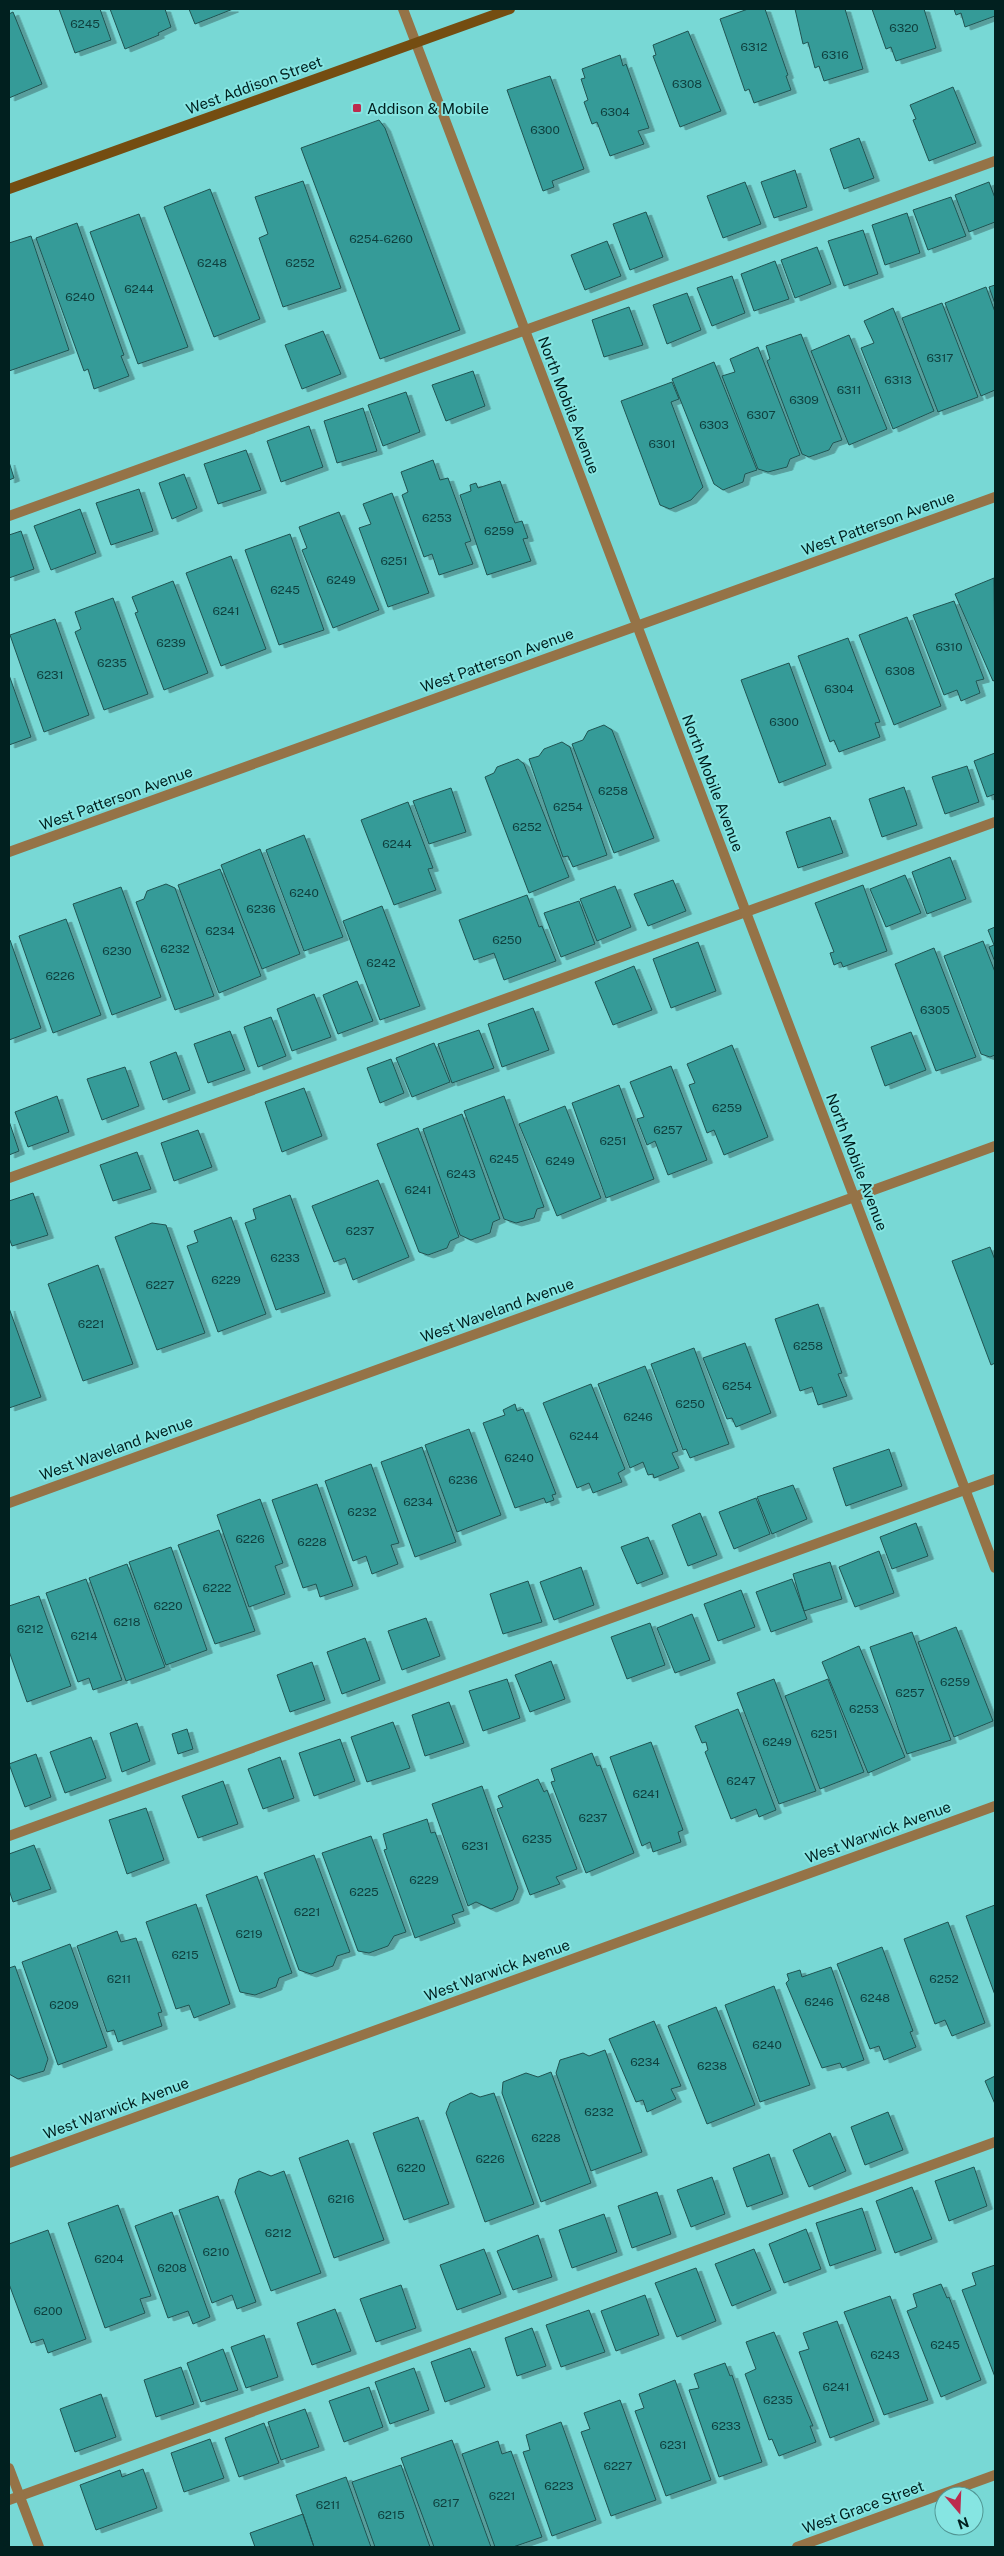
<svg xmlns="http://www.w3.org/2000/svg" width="1004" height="2556" font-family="'Public Sans',sans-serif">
<defs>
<filter id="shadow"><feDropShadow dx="5.5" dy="3" stdDeviation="0" flood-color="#0004"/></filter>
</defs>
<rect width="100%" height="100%" fill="#78d8d5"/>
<!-- building -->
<path fill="#369b98" stroke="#205452" filter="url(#shadow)" d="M59,9h41l11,31 -36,13z
M110,9h55l6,18 -13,6 1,2 -34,14z
M189,9h44l-38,15z
M748,9h17l23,66 -2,1 5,14 -37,13 -5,-14 -4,2 -25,-72z
M795,9h50l18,60 -39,12 -5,-15 -4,2 -7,-26 -5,2z
M872,9h52l12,39 -40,13 -5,-14 -5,2z
M954,9h41v7l-30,11 -4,-14 -5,2z
M13,12l29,72 -33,14v-84z
M688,31l33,80 -41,16 -27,-71 3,-1 -3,-10z
M620,55l3,11 3,-2 23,64 -11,3 6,13 -34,12 -13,-34 -5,2 -8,-22 4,-2 -7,-21 4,-1 -3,-9z
M550,76l34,93 -32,12 2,6 -11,4 -36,-101z
M953,87l23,56 -47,18 -16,-41 3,-1 -6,-14z
M379,120l6,8 75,202 -80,29 -79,-211z
M859,138l15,40 -30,11 -14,-40z
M795,170l12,37 -33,11 -13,-36z
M303,181l38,107 -58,19 -24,-69 9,-4 -13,-37z
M745,182l16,42 -38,14 -16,-42z
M989,182l6,16v24l-26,10 -14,-37z
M210,189l50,130 -46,18 -50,-130z
M951,197l15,39 -38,14 -15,-40z
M646,212l17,45 -33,13 -17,-46z
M907,213l13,40 -35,12 -13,-40z
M139,214l49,133 -50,17 -48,-132z
M77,223l47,132 -3,1 8,20 -35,13 -6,-20 -4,2 -48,-133z
M863,230l15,44 -34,12 -16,-45z
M31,236l38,114 -60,21v-128z
M607,241l14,35 -36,14 -14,-35z
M817,247l14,37 -36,14 -14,-38z
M775,261l14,38 -35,12 -13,-37z
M732,276l13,37 -33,13 -15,-38z
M995,285v19l-6,-17z
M986,287l9,25v78l-14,6 -36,-93z
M687,293l14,37 -34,14 -14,-39z
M942,303l36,94 -40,15 -36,-94z
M629,307l14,38 -39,12 -12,-37z
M893,308l41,103 -41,18 -32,-81 13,-5 -10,-22z
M323,331l18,43 -39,15 -17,-44z
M801,334l41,106 -9,3 -4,7 -20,7 -7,-3 -35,-93 3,-2 -4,-13z
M849,335l38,94 -38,16 -38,-94z
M758,347l42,108 -10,4 -3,8 -19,5 -10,-3 -36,-93 13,-4 -5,-13z
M714,362l43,108 -12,4 -2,8 -20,8 -9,-6 -42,-105z
M473,371l12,35 -39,15 -14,-36z
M672,382l7,17 -8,3 32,85 -12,13 -21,9 -10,-4 -39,-104z
M406,392l14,40 -37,14 -15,-41z
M363,408l14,43 -40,12 -13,-42z
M309,426l14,41 -42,15 -14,-41z
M246,450l15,40 -43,14 -14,-40z
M433,460l7,20 8,-2 23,63 -6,2 8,21 -34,11 -7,-21 -8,3 -22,-62 6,-3 -7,-20z
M9,462l5,16 -5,2z
M184,474l13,34 -25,11 -13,-36z
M500,481l15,42 7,-2 6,17 -5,1 8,22 -44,14 -27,-80 11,-4 -1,-6 6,-2 2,5z
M139,489l14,42 -42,14 -15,-42z
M392,493l37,100 -41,14 -29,-79 12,-4 -8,-20z
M80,509l16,44 -45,17 -17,-44z
M339,512l40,98 -46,18 -31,-78 5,-2 -8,-21z
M21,531l13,38 -25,9v-43z
M290,534l34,96 -45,15 -34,-95z
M231,556l35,93 -45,17 -35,-93z
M994,578l1,102 -2,1 -38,-87z
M173,581l35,92 -44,17 -29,-77 3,-1 -6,-15z
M113,598l35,96 -44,16 -29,-78 6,-3 -6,-17z
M954,601l30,78 -8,2 4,12 -19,8 -4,-11 -13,5 -31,-80z
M907,617l34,89 -47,19 -35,-90z
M55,619l34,96 -45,17 -34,-97z
M848,638l32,84 -5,1 5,14 -41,15 -5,-12 -4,2 -32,-86z
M789,663l37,102 -47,18 -38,-103z
M9,675l22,62 -22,8z
M604,725l8,5 42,108 -40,15 -42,-109 11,-4 5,-9z
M562,742l8,5 37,108 -34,12 -5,-11 -5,1 -34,-98 10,-3 5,-7z
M995,753v41l-8,3 -13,-36z
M518,759l6,5 45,113 -40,16 -44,-116 9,-4 3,-6z
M967,766l12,36 -34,12 -13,-37z
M904,787l13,38 -35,12 -13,-38z
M451,788l15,44 -37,12 -16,-43z
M408,802l25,66 -5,1 8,21 -42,15 -33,-85z
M830,817l13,36 -45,15 -12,-36z
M304,835l39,102 -39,14 -38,-101z
M260,849l40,105 -38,15 -41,-104z
M950,857l16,42 -39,15 -15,-42z
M220,869l41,107 -42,17 -41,-108z
M905,875l16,38 -35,14 -16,-38z
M673,880l13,31 -38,15 -14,-32z
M166,884l9,4 39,108 -39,14 -39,-108 8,-3 3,-8z
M863,885l24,66 -44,16 -2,-5 -7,3 -4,-12 4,-1 -19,-49z
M615,886l16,41 -34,14 -17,-42z
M121,887l40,110 -49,18 -39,-111z
M527,895l12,32 3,-1 14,35 -52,19 -10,-27 -20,7 -15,-40z
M579,901l16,43 -34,13 -17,-44z
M382,906l38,100 -40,14 -37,-99z
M66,919l35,96 -48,18 -34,-97z
M995,927v35l-6,-15 5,-2 -6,-15z
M10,940l31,88 -32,12v-99z
M983,941l12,31v83l-5,2 -9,-3 -37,-98z
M698,942l18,49 -45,17 -18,-49z
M934,948l42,109 -40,14 -41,-107z
M634,966l18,44 -39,15 -18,-43z
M357,981l16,40 -35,13 -15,-39z
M314,994l17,43 -39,14 -15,-42z
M533,1008l16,42 -47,17 -14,-43z
M271,1017l15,39 -28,11 -14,-40z
M479,1030l15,38 -42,15 -14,-39z
M230,1031l15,39 -37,13 -14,-39z
M911,1032l15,38 -41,16 -14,-39z
M434,1043l16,39 -38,15 -16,-39z
M732,1045l36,92 -44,18 -10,-25 -7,3 -18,-48 6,-2 -8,-19z
M176,1052l14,38 -27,10 -13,-38z
M391,1059l13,34 -24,10 -13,-35z
M671,1066l36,94 -39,15 -13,-34 -8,4 -10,-26 7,-2 -14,-35z
M125,1067l14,39 -37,14 -15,-41z
M619,1085l35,94 -48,19 -34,-95z
M304,1088l18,48 -40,16 -17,-50z
M57,1096l12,36 -41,15 -13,-35z
M504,1096l40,111 -7,2 -3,9 -18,5 -12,-4 -40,-108z
M565,1106l36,92 -44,18 -38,-92z
M462,1114l38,105 -7,3 -3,11 -19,7 -11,-5 -37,-106z
M9,1121l10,30 -10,4z
M418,1128l41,109 -9,4 -3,7 -19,7 -9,-3 -42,-108z
M198,1130l14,37 -38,14 -13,-38z
M137,1152l14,37 -38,12 -13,-36z
M378,1180l31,77 -56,23 -8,-22 -11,4 -22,-56z
M33,1193l15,42 -36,11 -3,-8v-37z
M290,1195l35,98 -49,17 -31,-87 11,-4 -3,-10z
M231,1217l35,97 -48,18 -31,-86 11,-4 -4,-11z
M152,1223l14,2 39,108 -48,17 -42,-113z
M990,1247l5,13v103l-4,2 -39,-104z
M98,1265l35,99 -50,17 -35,-97z
M818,1304l24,69 -4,1 9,22 -29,9 -6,-18 -12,4 -25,-72z
M9,1308l32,89 -32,11z
M745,1343l26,70 -35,14 -4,-9 -5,1 -24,-61z
M694,1348l35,96 -39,14 -4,-9 -3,1 -32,-86z
M645,1366l33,85 -6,2 7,15 -25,10 -1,-4 -5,1 -5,-13 -13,6 -32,-84z
M591,1384l34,85 -7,4 4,9 -29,11 -4,-10 -12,5 -34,-85z
M515,1404l2,7 6,-2 33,85 -4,1 2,5 -8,3 -2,-5 -29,10 -32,-85 22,-8 -2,-5z
M469,1429l32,86 -44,17 -32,-87z
M422,1447l34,95 -41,15 -34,-95z
M889,1449l13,37 -56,20 -13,-38z
M371,1464l28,79 -8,2 7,19 -26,10 -6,-18 -13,5 -28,-80z
M317,1484l36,102 -33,11 -4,-13 -13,4 -31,-88z
M793,1485l14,34 -35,15 -15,-37z
M756,1498l14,36 -36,15 -15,-37z
M260,1499l23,64 -8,3 10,28 -36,13 -32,-92z
M700,1513l17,42 -29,11 -16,-41z
M916,1523l12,33 -36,13 -12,-32z
M219,1530l36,101 -40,13 -37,-99z
M648,1537l15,37 -26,10 -16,-37z
M171,1547l36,103 -41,15 -37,-103z
M879,1551l15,42 -39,14 -16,-40z
M830,1562l12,37 -38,12 -11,-37z
M127,1564l38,103 -39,14 -37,-103z
M581,1567l13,38 -40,15 -14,-38z
M86,1579l36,101 -29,10 -4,-12 -11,4 -32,-89z
M792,1579l15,40 -36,13 -15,-40z
M528,1581l14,41 -39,12 -13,-40z
M741,1590l14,37 -37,14 -14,-37z
M39,1596l32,90 -44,16 -18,-51v-45z
M692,1614l18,46 -35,13 -18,-45z
M426,1618l14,38 -38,14 -14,-39z
M650,1623l15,42 -38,14 -16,-42z
M956,1627l37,94 -39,16 -36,-95z
M912,1632l39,108 -44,14 -37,-107z
M365,1638l15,42 -38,14 -15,-42z
M859,1646l46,111 -37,16 -46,-111z
M551,1661l14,38 -35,13 -15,-37z
M312,1662l13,38 -35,12 -13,-37z
M507,1679l13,39 -37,13 -14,-40z
M774,1679l42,112 -37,13 -42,-111z
M828,1679l36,93 -44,17 -35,-93z
M449,1702l15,41 -39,13 -13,-41z
M738,1709l38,101 -17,7 -3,-8 -25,10 -26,-67 3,-2 -2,-8 -4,1 -7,-17z
M393,1722l17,46 -43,14 -16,-45z
M137,1723l13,38 -28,11 -12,-39z
M187,1729l6,20 -15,5 -6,-20z
M91,1737l15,41 -41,15 -15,-41z
M340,1739l15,42 -41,15 -15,-43z
M651,1742l32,88 -5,2 3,10 -28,10 -3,-10 -8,4 -32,-89z
M592,1753l5,13 3,-1 34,88 -48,20 -35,-91 4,-1 -4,-12z
M36,1754l15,43 -26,10 -16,-43z
M280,1757l14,41 -31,11 -15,-40z
M538,1779l6,13 3,-2 30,79 -21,8 4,7 -30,11 -33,-86 6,-2 -5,-11z
M223,1781l15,43 -40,14 -16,-42z
M482,1786l36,102 -5,12 -22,9 -15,-7 -8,4 -36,-102z
M146,1808l18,52 -37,14 -18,-54z
M427,1819l4,14 4,-1 29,79 -12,4 3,8 -40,15 -31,-88 3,-1 -4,-15z
M371,1836l35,96 -12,4 -6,10 -19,7 -11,-2 -36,-98z
M34,1845l17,44 -38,13 -4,-12v-36z
M314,1855l36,97 -13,4 -4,10 -22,8 -12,-4 -35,-97z
M257,1876l35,97 -13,5 -3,9 -21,8 -15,-3 -34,-97z
M196,1904l34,100 -36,14 -5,-13 -13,4 -30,-87z
M995,1905v90l-29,-79z
M948,1922l37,101 -33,13 -7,-16 -10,4 -31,-85z
M117,1931l4,11 15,-4 26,74 -4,1 4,13 -44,16 -4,-12 -7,2 -30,-86z
M70,1944l37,103 -49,18 -36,-103z
M882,1947l31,84 -3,1 6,15 -32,13 -5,-14 -9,3 -33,-85z
M15,1966l33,93 -4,12 -26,8 -9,-5v-106z
M831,1967l33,93 -22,8 -2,-5 -18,5 -36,-85 3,-3 -2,-6 13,-4 2,7z
M774,1986l36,99 -50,17 -35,-97z
M716,2007l39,98 -48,19 -39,-98z
M654,2021l27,65 -10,3 5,10 -29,13 -4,-12 -7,2 -27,-63z
M605,2050l37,102 -51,19 -35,-98 4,-13 23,-7 6,3z
M551,2072l40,111 -50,19 -39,-109 1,-11 23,-9 12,4z
M995,2076v28l-10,-23z
M471,2093l9,4 14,-4 40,111 -49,18 -39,-109 4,-10z
M888,2112l15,38 -38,15 -14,-38z
M418,2117l31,87 -45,16 -31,-87z
M830,2133l16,38 -37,16 -16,-37z
M348,2140l36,100 -50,18 -35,-100z
M769,2154l14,40 -36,13 -14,-39z
M974,2167l13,39 -38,15 -14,-40z
M259,2171l12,5 13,-5 37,102 -50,18 -36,-99 4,-13z
M712,2177l13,37 -34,13 -14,-37z
M912,2187l20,52 -37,14 -19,-52z
M657,2192l14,42 -39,14 -14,-42z
M218,2196l38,106 -19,7 -5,-14 -20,8 -33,-93z
M118,2205l33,91 -11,3 5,14 -40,15 -37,-105z
M862,2208l14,42 -46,16 -14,-43z
M172,2212l38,105 -17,7 -5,-13 -20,7 -33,-92z
M604,2214l13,38 -45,16 -13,-38z
M806,2229l15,40 -37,14 -15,-39z
M48,2230l38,109 -38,14 -5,-14 -12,4 -22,-59v-40z
M538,2235l14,42 -39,13 -16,-39z
M484,2249l17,45 -44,16 -17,-45z
M754,2249l17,41 -39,16 -17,-42z
M995,2265v112l-33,-87 14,-5 -4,-12z
M696,2268l20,53 -39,16 -22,-54z
M941,2284l6,14 2,-1 32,83 -40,17 -34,-86 10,-4 -4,-13z
M401,2285l15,43 -40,14 -16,-43z
M645,2295l14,40 -43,16 -15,-40z
M890,2296l38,104 -44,15 -40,-103z
M335,2309l16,42 -39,14 -15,-42z
M589,2310l16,42 -44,15 -15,-42z
M837,2321l37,100 -44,17 -31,-86 10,-3 -6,-16z
M532,2328l14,38 -29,10 -12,-38z
M774,2332l39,94h-3l6,16 -37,14 -7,-17 -3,1 -24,-66 11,-5 -10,-27z
M264,2335l14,42 -32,11 -15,-41z
M470,2348l15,39 -40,15 -14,-40z
M223,2349l15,41 -37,12 -14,-39z
M725,2363l5,13 2,-1 30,87 -43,15 -30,-87 10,-2 -5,-14z
M181,2367l13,37 -38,13 -12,-37z
M414,2368l15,42 -39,14 -15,-42z
M675,2380l36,100 -45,16 -31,-85 9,-3 -5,-14z
M369,2387l14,40 -39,15 -15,-41z
M101,2394l15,43 -41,15 -15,-43z
M620,2400l36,100 -45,16 -30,-84 9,-3 -6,-16z
M305,2409l14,38 -38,13 -13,-38z
M561,2422l35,98 -44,16 -29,-84 7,-2 -4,-15z
M264,2423l15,40 -40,14 -14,-39z
M210,2439l14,39 -40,14 -13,-39z
M452,2440l39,107h-57l-33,-89z
M498,2441l4,13 9,-3 31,86 -29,10h-18l-33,-93z
M401,2465l29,82h-55l-23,-65z
M143,2469l14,39 -61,22 -16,-45 40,-15 2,7z
M346,2477l25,70h-57l-18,-52z
M303,2514l11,33h-59l-5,-14z"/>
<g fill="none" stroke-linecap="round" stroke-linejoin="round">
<!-- lane -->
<path stroke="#957347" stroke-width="10" d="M9,516l986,-355
M9,1178l986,-356
M9,1836l986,-357
M9,2500l986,-358"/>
<!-- street -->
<path stroke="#957347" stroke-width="10" d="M403,9l592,1559
M9,852l986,-355
M9,1503l986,-357
M9,2163l986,-357
M9,2468l30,79
M797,2547l198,-72"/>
<!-- secondary -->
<path stroke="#744d11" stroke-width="10" d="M9,189l501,-180"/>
</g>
<!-- markers -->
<rect fill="#bc2b4e" stroke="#86e5e2" stroke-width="2" x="352" y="103" width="10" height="10" rx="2.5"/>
<g text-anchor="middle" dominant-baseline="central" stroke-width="4" stroke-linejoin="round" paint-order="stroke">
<!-- number labels -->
<g font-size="12" fill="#0e3f3d">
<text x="85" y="24">6245</text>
<text x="904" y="28">6320</text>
<text x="754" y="47">6312</text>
<text x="835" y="55">6316</text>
<text x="687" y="84">6308</text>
<text x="615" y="112">6304</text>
<text x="545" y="130">6300</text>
<text x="381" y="239">6254-6260</text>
<text x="212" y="263">6248</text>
<text x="300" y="263">6252</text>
<text x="139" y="289">6244</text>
<text x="80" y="297">6240</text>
<text x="940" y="358">6317</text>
<text x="898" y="380">6313</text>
<text x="849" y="390">6311</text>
<text x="804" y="400">6309</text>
<text x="761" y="415">6307</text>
<text x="714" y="425">6303</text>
<text x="662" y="444">6301</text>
<text x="437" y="518">6253</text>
<text x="499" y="531">6259</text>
<text x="394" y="561">6251</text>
<text x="341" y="580">6249</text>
<text x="285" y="590">6245</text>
<text x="226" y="611">6241</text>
<text x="171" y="643">6239</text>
<text x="949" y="647">6310</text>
<text x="112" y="663">6235</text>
<text x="900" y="671">6308</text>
<text x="50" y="675">6231</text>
<text x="839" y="689">6304</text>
<text x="784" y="722">6300</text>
<text x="613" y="791">6258</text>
<text x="568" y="807">6254</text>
<text x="527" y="827">6252</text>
<text x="397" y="844">6244</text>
<text x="304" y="893">6240</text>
<text x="261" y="909">6236</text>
<text x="220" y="931">6234</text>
<text x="507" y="940">6250</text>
<text x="175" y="949">6232</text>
<text x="117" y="951">6230</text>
<text x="381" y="963">6242</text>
<text x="60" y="976">6226</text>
<text x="935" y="1010">6305</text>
<text x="727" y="1108">6259</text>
<text x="668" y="1130">6257</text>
<text x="613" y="1141">6251</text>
<text x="504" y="1159">6245</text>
<text x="560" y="1161">6249</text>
<text x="461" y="1174">6243</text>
<text x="418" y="1190">6241</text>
<text x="360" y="1231">6237</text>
<text x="285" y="1258">6233</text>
<text x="226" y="1280">6229</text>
<text x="160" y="1285">6227</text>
<text x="91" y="1324">6221</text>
<text x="808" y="1346">6258</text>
<text x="737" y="1386">6254</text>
<text x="690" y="1404">6250</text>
<text x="638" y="1417">6246</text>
<text x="584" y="1436">6244</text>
<text x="519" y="1458">6240</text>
<text x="463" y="1480">6236</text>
<text x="418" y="1502">6234</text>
<text x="362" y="1512">6232</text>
<text x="250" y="1539">6226</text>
<text x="312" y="1542">6228</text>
<text x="217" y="1588">6222</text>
<text x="168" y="1606">6220</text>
<text x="127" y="1622">6218</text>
<text x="30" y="1629">6212</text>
<text x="84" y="1636">6214</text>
<text x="955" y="1682">6259</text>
<text x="910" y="1693">6257</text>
<text x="864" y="1709">6253</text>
<text x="824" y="1734">6251</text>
<text x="777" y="1742">6249</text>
<text x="741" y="1781">6247</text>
<text x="646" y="1794">6241</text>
<text x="593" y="1818">6237</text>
<text x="537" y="1839">6235</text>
<text x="475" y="1846">6231</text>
<text x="424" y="1880">6229</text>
<text x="364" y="1892">6225</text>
<text x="307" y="1912">6221</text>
<text x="249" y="1934">6219</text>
<text x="185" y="1955">6215</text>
<text x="119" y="1979">6211</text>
<text x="944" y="1979">6252</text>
<text x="875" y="1998">6248</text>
<text x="819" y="2002">6246</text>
<text x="64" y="2005">6209</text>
<text x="767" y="2045">6240</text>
<text x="645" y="2062">6234</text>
<text x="712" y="2066">6238</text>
<text x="599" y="2112">6232</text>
<text x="546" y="2138">6228</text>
<text x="490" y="2159">6226</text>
<text x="411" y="2168">6220</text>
<text x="341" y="2199">6216</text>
<text x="278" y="2233">6212</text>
<text x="216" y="2252">6210</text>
<text x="109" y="2259">6204</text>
<text x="172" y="2268">6208</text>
<text x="48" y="2311">6200</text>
<text x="945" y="2345">6245</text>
<text x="885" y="2355">6243</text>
<text x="836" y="2387">6241</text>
<text x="778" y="2400">6235</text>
<text x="726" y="2426">6233</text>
<text x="673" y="2445">6231</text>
<text x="618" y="2466">6227</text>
<text x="559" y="2486">6223</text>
<text x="502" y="2496">6221</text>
<text x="446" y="2503">6217</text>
<text x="328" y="2505">6211</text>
<text x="391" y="2515">6215</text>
</g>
<!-- street labels -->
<g font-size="15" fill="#01201f" stroke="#86e5e2">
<text transform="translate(254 85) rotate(-20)">West Addison Street</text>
<text transform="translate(569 405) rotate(69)">North Mobile Avenue</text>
<text transform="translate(878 523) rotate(-20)">West Patterson Avenue</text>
<text transform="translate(497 660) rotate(-20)">West Patterson Avenue</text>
<text transform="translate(713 783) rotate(69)">North Mobile Avenue</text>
<text transform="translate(116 798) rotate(-20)">West Patterson Avenue</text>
<text transform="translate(857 1162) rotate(69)">North Mobile Avenue</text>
<text transform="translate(497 1310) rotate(-20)">West Waveland Avenue</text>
<text transform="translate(116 1448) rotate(-20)">West Waveland Avenue</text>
<text transform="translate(878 1832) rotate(-20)">West Warwick Avenue</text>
<text transform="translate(497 1970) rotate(-20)">West Warwick Avenue</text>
<text transform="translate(116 2108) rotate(-20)">West Warwick Avenue</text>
<text transform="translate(863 2507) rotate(-20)">West Grace Street</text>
</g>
<!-- poi labels -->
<g font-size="15" fill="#01201f" stroke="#86e5e2" text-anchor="start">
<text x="367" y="108">Addison &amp; Mobile</text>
</g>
</g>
<!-- border -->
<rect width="1004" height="2556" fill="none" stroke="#01201f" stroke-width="20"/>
<!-- north arrow -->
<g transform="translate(959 2511) rotate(161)"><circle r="24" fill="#86e5e2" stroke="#519694"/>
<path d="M0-4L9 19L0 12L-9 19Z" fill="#bc2b4e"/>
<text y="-8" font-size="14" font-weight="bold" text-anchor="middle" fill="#01201f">N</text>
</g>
</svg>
